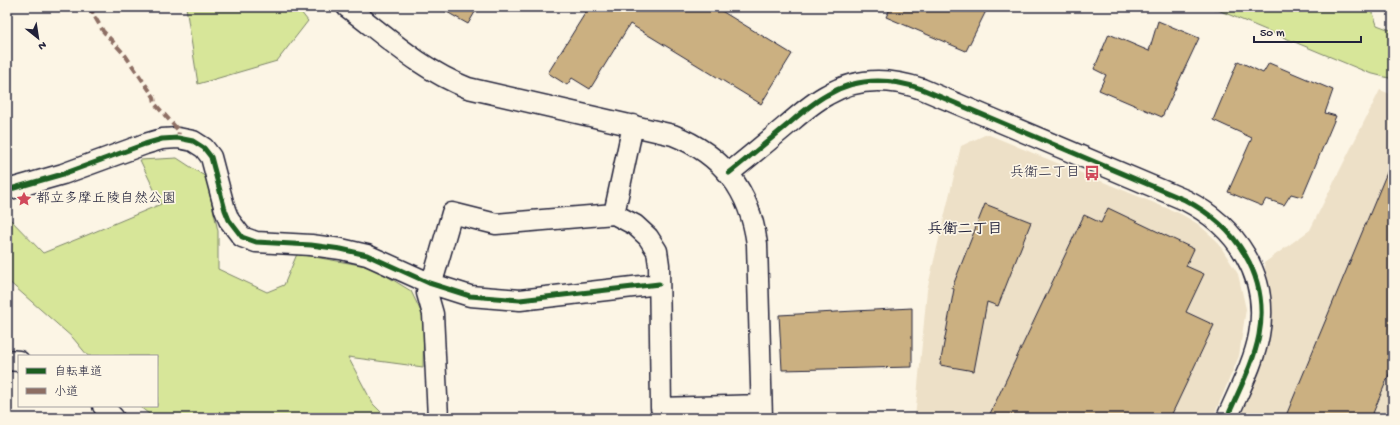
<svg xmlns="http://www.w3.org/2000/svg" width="1400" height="425" font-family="'Gochi Hand','Klee One',sans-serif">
<rect width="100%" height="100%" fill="#fcf5e5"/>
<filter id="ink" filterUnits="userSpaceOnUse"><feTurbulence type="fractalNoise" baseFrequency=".025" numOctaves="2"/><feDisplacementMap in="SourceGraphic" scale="8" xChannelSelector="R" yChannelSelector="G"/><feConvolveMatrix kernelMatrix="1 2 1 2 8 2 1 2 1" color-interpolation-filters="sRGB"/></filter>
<g filter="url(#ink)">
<!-- built -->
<path fill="#ede0c7" d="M1380,90l13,5v323h-153l26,-64 5,-32 -1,-29 -6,-30 46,-33z
M987,134l194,80 17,10 19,17 21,33 8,35 -7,47 -26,62h-298l12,-128 34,-144z"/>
<!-- green -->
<path fill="#d7e699" stroke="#7c846a" d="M186,7h111l11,14 -31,40 -79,23z
M1205,7h166l6,18 16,6v48l-24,-6 -151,-63z
M177,158l29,19 12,54v38l49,23 17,-7 13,-31 75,13 39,24 13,27 -1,49 -75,-10 25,47 14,14h-233l-15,-12h18v-50h-69l-15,-18 -66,-58v-64l36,37 37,-15 81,-34 -21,-44z"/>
<!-- building -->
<path fill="#cbb081" stroke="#22223b" d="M438,7h40l-10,17z
M589,7h126l77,47 -31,50 -131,-80 -40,65 -18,-11 -5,7 -19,-12z
M891,7h97l-22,44 -80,-34z
M1158,21l41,17 -37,79 -63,-27 7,-15 -12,-6 15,-35 40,17z
M1238,61l25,12 6,-10 64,27 -8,23 11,3 -34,81 -11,-3 -7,11 -18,-6 -4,7 -34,-14 24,-54 -39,-18z
M1393,158v207l-22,53h-86z
M985,204l46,18 -33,84 -11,-4 -13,69 -34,-6 14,-76 -2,-1z
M1108,208l86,41 -8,17 18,8 -18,38 28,13 -44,93h-182l96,-203 17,8z
M912,308v59l-130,3 -3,-55z"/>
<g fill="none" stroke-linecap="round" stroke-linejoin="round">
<defs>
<path id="minor" d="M347,7c40,30 73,62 121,81l205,47c50,20 77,56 84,109l5,174
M729,173c19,-15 38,-31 57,-47 13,-11 26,-23 41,-31 30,-18 63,-17 95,-6l263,111c51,26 85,76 74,135 -5,28 -21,57 -32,83
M7,190l56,-16 82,-30 17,-5 16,-1 15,3 11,7 7,9 14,53 4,10 13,17 14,5 55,3 30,4 26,6 62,28 41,13 50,4 139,-16
M614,214l19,-89
M7,360l12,1
M103,406l11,12
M438,418l-5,-104 -6,-21 2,-10 6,-11 17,-59 44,11 118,-10 21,11 13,12 9,14 2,14 2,143 100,-3"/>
</defs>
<!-- minor casing -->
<use href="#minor" stroke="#22223b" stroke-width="23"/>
<!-- minor -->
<use href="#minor" stroke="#fcf5e5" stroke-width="20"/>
<!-- quiet -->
<path stroke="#8d6e63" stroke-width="4" stroke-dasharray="8 4" stroke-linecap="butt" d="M89,7l14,24 22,24 29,42 1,7 24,27 -1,7
M105,7l20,3 1,-3"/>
<defs>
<path id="cycleway" d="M729,173c19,-15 38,-31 57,-47 13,-11 26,-23 41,-31 30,-18 63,-17 95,-6l263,111c51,26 85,76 74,135 -5,28 -21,57 -32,83
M7,190l56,-16 82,-30 17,-5 16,-1 15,3 11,7 7,9 14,53 4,10 13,17 14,5 55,3 30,4 26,6 62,28 41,13 50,4 139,-16"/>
</defs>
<!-- cycleway casing -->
<use href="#cycleway" stroke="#fcf5e5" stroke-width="8"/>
<!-- cycleway -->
<use href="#cycleway" stroke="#1b5e20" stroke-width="5"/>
</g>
</g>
<!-- icons -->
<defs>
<symbol id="bus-bare" viewBox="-9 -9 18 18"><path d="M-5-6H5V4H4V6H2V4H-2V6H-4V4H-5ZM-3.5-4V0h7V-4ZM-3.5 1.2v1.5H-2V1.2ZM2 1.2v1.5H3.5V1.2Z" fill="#d1495b" stroke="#fcf5e5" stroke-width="2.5" paint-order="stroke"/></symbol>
<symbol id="sight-bare" viewBox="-9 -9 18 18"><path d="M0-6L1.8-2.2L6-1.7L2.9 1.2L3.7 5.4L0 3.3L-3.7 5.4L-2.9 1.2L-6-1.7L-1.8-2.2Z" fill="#d1495b" stroke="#fcf5e5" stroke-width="2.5" paint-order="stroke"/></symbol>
</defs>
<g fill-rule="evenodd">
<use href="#bus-bare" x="1081" y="162" width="22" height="22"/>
<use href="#sight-bare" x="13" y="188" width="22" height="22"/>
</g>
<g text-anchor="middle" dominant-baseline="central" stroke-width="3.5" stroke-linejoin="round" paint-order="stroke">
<!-- poi labels -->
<g font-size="14" fill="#22223b" stroke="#fcf5e5" text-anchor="end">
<text x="1080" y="173">兵衛二丁目</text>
<text x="36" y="199" text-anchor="start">都立多摩丘陵自然公園</text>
</g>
<!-- neighbourhood labels -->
<g font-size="15" font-weight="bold" fill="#22223b" stroke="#fcf5e5">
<text x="965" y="230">兵衛二丁目</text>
</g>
</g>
<!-- margin -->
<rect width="1400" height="425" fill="none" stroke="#fcf5e5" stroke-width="24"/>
<rect x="12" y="12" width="1376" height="401" fill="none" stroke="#22223b" stroke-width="1.5" filter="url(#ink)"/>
<!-- legend -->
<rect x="18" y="355" width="140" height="52" fill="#fcf5e5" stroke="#a5a1a1"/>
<rect x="26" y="368" width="20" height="6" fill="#1b5e20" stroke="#a5a1a1"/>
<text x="54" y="375" font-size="12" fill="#22223b">自転車道</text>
<rect x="26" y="388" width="20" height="6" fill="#8d6e63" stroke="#a5a1a1"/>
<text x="54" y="395" font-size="12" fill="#22223b">小道</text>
<!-- north arrow -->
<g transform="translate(38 38) rotate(150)" stroke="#fcf5e5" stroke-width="3" paint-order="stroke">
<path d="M0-3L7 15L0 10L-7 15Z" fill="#22223b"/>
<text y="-6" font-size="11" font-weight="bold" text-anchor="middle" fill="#22223b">N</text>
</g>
<!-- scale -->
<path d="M1254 36v6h107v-6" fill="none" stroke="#22223b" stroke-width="2"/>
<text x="1260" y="36" font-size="12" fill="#22223b" stroke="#fcf5e5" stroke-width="3" paint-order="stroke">50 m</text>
</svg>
